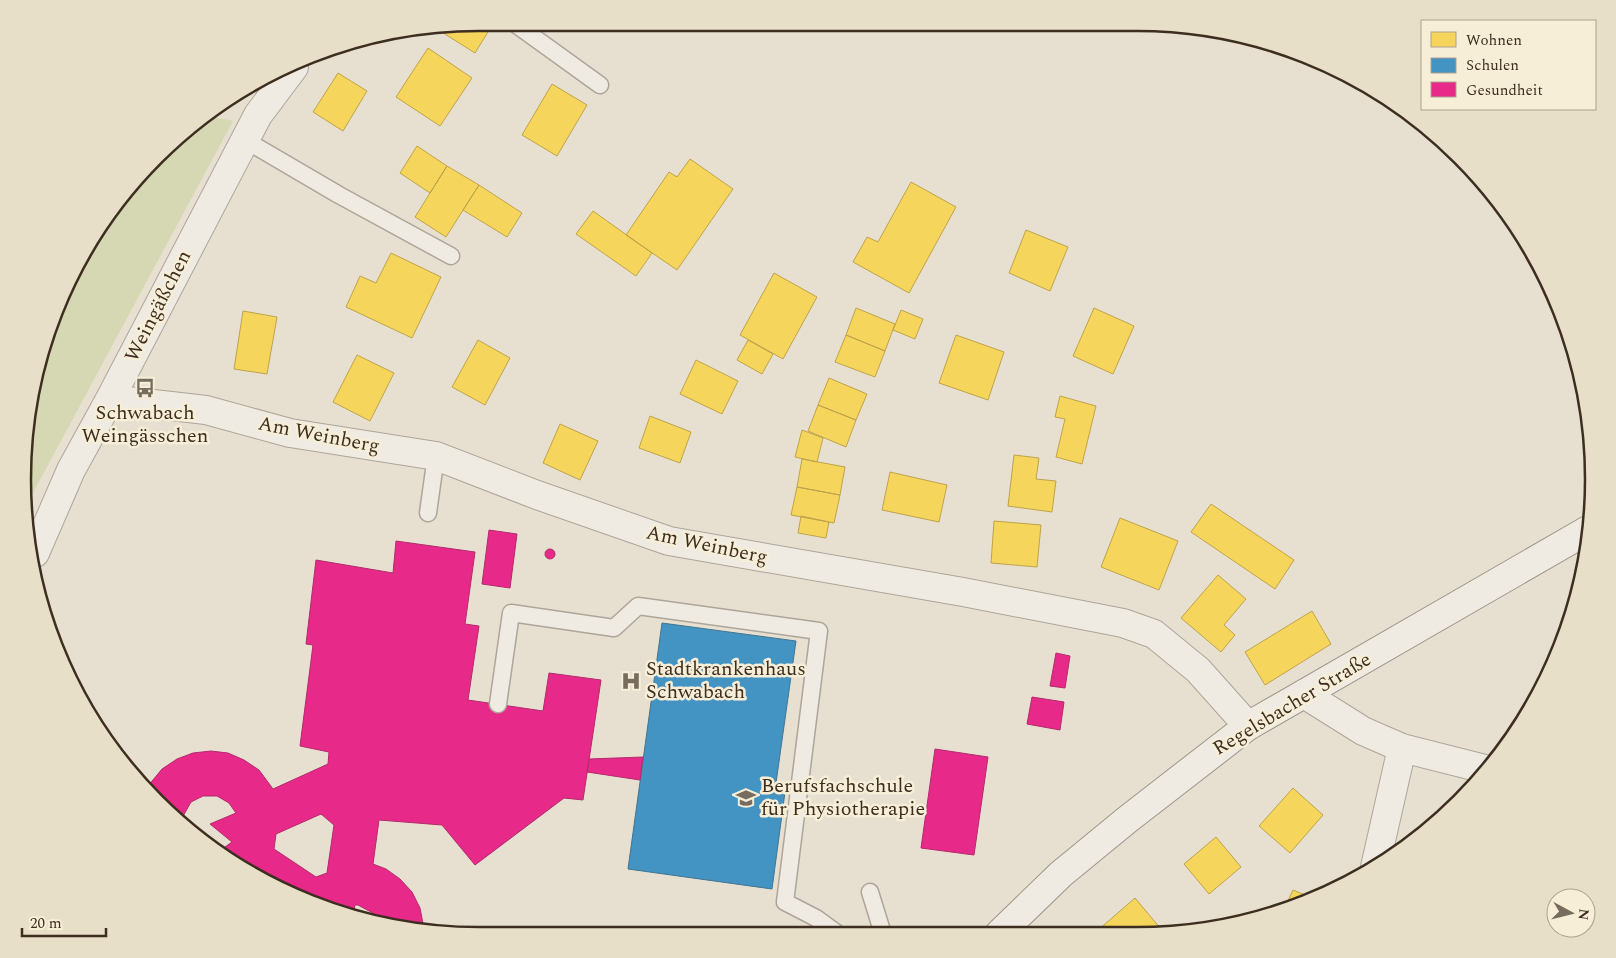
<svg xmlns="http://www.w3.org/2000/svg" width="1616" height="958" font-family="Spectral,serif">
<rect width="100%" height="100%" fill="#e7e0d1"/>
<!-- green -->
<path fill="#d6d7b3" d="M205,115l28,6 -206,383 -4,-25 24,-146 53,-108z"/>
<!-- homes -->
<path fill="#f6d55c" stroke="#bea34a" d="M475,23l13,9 -13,21 -38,-24z
M428,48l44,30 -32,48 -44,-29z
M338,73l29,18 -24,40 -30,-19z
M552,84l35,21 -30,51 -35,-21z
M417,146l30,20 -17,27 -30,-20z
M690,159l43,30 -56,81 -51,-35 43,-63 8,5z
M447,166l32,19 -33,52 -31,-20z
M911,182l45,25 -47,86 -56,-31 14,-25 11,5z
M479,185l43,28 -15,24 -44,-27z
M593,211l59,42 -16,23 -60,-42z
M1026,230l42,17 -18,44 -41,-18z
M391,253l50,24 -29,61 -66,-31 14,-31 16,7z
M774,273l43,24 -34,62 -43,-24z
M856,308l39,16 -10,27 -39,-16z
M1094,308l40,18 -21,48 -40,-18z
M901,310l22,9 -8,20 -22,-9z
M243,311l34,6 -10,57 -33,-5z
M846,335l39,16 -10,26 -40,-15z
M956,335l48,17 -16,48 -49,-17z
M478,340l32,18 -25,47 -33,-18z
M748,340l25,14 -11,20 -25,-14z
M357,355l37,18 -24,48 -37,-19z
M696,360l42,21 -16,33 -42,-20z
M829,378l38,16 -11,26 -38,-15z
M1060,396l36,10 -14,58 -26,-7 9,-38 -10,-2z
M818,405l38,15 -10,27 -38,-16z
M650,416l41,16 -11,31 -41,-15z
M560,424l38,17 -18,39 -37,-17z
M802,430l21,8 -6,24 -22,-5z
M1014,455l25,3 -3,21 20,2 -4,31 -44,-6z
M802,459l43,8 -5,28 -43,-8z
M890,472l57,13 -8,37 -57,-12z
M797,487l43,8 -6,28 -43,-8z
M1211,504l83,56 -19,29 -84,-57z
M801,516l28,6 -3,16 -28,-5z
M1120,518l58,23 -19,49 -58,-23z
M994,521l47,4 -4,42 -46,-4z
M1218,575l28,24 -22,26 11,10 -14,17 -40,-34z
M1312,611l19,33 -66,41 -20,-33z
M1293,788l30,27 -33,38 -31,-27z
M1451,799l6,1 -7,9z
M1216,837l25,30 -32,27 -25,-30z
M1293,890l17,7 -25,10z
M1135,898l26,31 -6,5h-55l-3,-3z"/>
<!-- schools -->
<path fill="#4393c3" stroke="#417592" d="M662,623l134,18 -21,149 10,2 -13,97 -144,-20z"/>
<!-- health -->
<path fill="#e7298a" stroke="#b42a6a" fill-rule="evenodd" d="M489,530l28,4 -7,54 -28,-4z
M396,541l79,11 -10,72 14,2 -11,74 75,11 6,-38 52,7 -18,120 -19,-2 -89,67 -33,-40 -63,-5 -6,44 13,5 14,10 12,13 8,16 4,21 -47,-9 -6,-8 -13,-7h-3l-2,10 -21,-4 -107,-53 -7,-6 14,-10 -22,-18 26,-11 -7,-10 -12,-7h-14l-12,6 -9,16 -34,-32 14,-17 15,-10 16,-6 18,-2 17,2 16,7 15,10 14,19 55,-25 1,-12 -29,-6 13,-101 -7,-1 10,-84 77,13zM321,814l13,11 -7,48 -11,4 -42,-28 2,-15z
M545 554a5 5 0 1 1 10 0a5 5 0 1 1-10 0Z
M1056,653l14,3 -5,32 -15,-2z
M1032,697l32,5 -4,28 -33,-6z
M935,749l53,8 -14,98 -53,-7z
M643,757l-3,23 -53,-8 2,-13z"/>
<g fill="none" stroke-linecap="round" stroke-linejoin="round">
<defs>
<path id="service" d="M514,23l86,62
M245,140l94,55 112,61
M428,513l8,-57
M498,704l13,-91 103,15 24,-22 181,25 -34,271 31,16 22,16
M870,892l13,42"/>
<path id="minor" d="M110,399l96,11 84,23 146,23 101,39 132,46 294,51 160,31 31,11 44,36 50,56
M35,553l36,-83 39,-71 135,-259 13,-25 36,-48
M1304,694l59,37 39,17 83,21
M1375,867l27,-119"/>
<path id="secondary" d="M999,934l62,-60 67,-55 120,-93 340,-196"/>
</defs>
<!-- service casing -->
<use href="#service" stroke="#ada599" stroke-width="19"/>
<!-- minor casing -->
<use href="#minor" stroke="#ada599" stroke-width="30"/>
<!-- secondary casing -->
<use href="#secondary" stroke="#9c958a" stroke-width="30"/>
<!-- service -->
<use href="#service" stroke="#efebe3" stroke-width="16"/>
<!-- minor -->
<use href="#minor" stroke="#efebe3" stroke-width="28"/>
<!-- secondary -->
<use href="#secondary" stroke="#efebe3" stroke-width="28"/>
</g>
<!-- icons -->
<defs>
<symbol id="bus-bare" viewBox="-9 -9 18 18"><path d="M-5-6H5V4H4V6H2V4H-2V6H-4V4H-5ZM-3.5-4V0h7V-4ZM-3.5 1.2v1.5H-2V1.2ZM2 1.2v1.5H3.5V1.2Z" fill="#786c5e" stroke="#f7eed8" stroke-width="2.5" paint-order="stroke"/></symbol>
<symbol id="hospital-bare" viewBox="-9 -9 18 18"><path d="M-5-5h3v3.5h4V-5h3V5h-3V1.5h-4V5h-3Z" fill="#786c5e" stroke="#f7eed8" stroke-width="2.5" paint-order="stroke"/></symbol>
<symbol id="school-bare" viewBox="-9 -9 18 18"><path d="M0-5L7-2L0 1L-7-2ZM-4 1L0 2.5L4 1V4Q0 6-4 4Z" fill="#786c5e" stroke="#f7eed8" stroke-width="2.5" paint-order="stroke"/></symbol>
</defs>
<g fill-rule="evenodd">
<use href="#bus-bare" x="131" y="374" width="28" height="28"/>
<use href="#hospital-bare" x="617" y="667" width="28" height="28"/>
<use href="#school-bare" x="732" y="784" width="28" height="28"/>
</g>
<g text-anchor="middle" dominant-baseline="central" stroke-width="5" stroke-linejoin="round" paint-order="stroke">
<!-- street labels -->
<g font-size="20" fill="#3d2e20" stroke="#f7eed8">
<text transform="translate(158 306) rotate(-63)">Weingäßchen</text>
<text transform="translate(319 435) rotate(11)">Am Weinberg</text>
<text transform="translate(707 545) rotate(12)">Am Weinberg</text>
<text transform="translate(1292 704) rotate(-31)">Regelsbacher Straße</text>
</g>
<!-- poi labels -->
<g font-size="20" fill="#3d2e20" stroke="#f7eed8" text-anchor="start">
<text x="145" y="413" text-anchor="middle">Schwabach<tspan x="145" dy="23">Weingässchen</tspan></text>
<text x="646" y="669">Stadtkrankenhaus<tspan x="646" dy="23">Schwabach</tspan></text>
<text x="761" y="786">Berufsfachschule<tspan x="761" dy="23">für Physiotherapie</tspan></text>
</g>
</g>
<!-- crop -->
<path d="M0 0H1616V958H0ZM479 31H1137A448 448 0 0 1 1585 479V479A448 448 0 0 1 1137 927H479A448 448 0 0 1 31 479V479A448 448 0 0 1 479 31Z" fill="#e8dfc9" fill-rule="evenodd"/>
<path fill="none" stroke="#3d2e20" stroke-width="2.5" d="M479 31H1137A448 448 0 0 1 1585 479V479A448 448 0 0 1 1137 927H479A448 448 0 0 1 31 479V479A448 448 0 0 1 479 31Z"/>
<!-- legend -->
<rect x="1421" y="20" width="175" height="90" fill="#f7eed8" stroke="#ada18e"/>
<rect x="1431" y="32" width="25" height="15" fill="#f6d55c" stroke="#ada18e"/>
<text x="1466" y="45" font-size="15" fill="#3d2e20">Wohnen</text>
<rect x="1431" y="58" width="25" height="15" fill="#4393c3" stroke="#ada18e"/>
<text x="1466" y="70" font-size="15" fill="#3d2e20">Schulen</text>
<rect x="1431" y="82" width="25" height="15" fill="#e7298a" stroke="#ada18e"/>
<text x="1466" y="95" font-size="15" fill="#3d2e20">Gesundheit</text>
<!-- north arrow -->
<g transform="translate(1571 913) rotate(97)"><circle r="24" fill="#f7eed8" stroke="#ada18e"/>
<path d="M0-4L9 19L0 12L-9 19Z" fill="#786c5e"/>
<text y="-8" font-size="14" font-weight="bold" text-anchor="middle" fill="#3d2e20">N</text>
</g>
<!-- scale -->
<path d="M22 928v8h84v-8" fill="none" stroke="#3d2e20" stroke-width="2.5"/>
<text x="30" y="928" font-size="15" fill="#3d2e20" stroke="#f7eed8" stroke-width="4" paint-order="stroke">20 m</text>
</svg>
